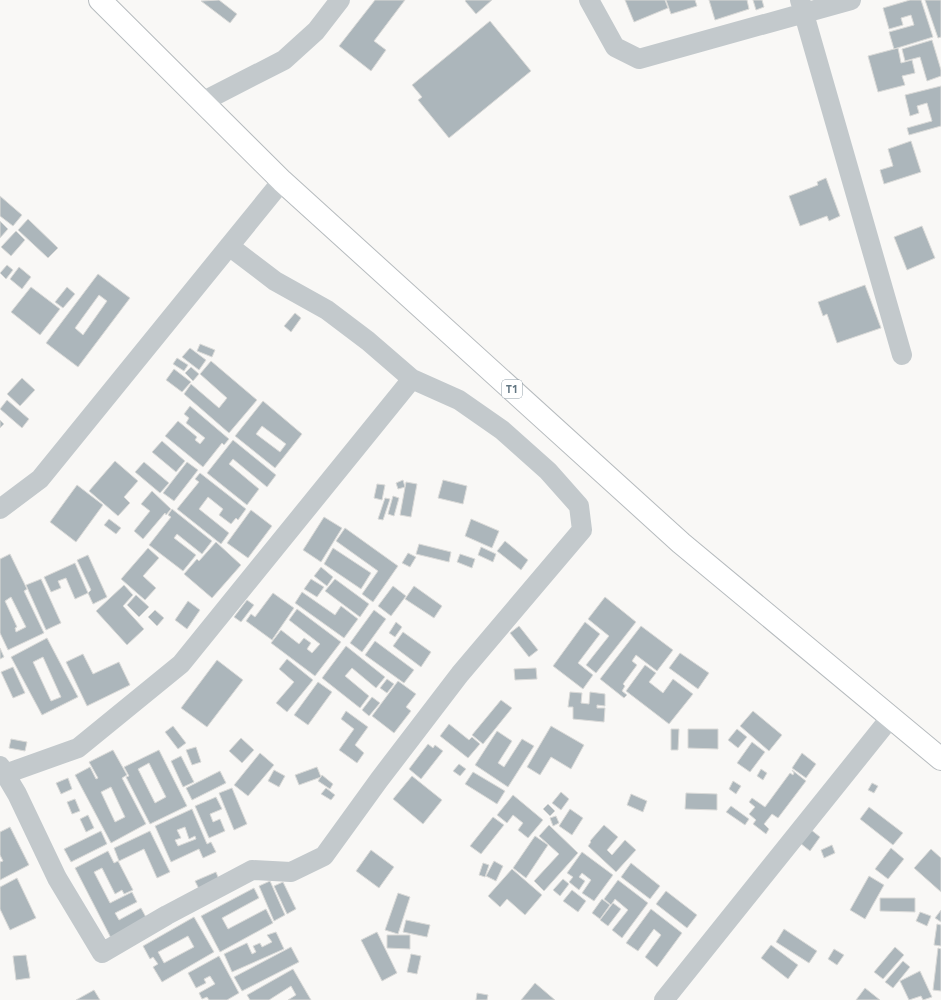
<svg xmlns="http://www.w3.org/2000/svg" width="941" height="1000" font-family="'Titillium Web',sans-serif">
<rect width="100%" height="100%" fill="#f9f8f6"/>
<!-- building -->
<path fill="#acb6bb" stroke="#dadad8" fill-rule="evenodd" d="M219,0l18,14 -7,9 -29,-22z
M375,0h30l-31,41 12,9 -15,21 -32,-25z
M466,0h26l-16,14 -11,-13z
M625,0h40l3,8 -34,14z
M666,0h29l2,6 -26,8z
M709,0h38l2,9 -34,11z
M753,0h9l2,7 -8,3z
M910,0h11l12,37 -39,12 -5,-17 25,-7 -3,-10 -10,3 2,7 -14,4 -6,-21z
M925,0h16v37l-3,1z
M490,21l41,50 -82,67 -31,-38 4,-3 -10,-12z
M932,40l9,30v6l-14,5 -7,-24 -15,4 -3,-12z
M898,48l3,15 11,-3 3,13 -13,3 3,9 -27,7 -10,-36z
M941,86v40l-32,9 -2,-7 25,-7 -5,-18 -10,3 2,7 -9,3 -5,-21z
M911,141l10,31 -37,12 -4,-14 13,-4 -5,-17z
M826,178l14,38 -11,5 -2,-5 -27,10 -11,-30 29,-11 -1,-3z
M0,196l22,19 -9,11 -13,-10z
M28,219l30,29 -10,10 -30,-28z
M0,221l8,8 -8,9z
M922,226l13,32 -28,12 -13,-33z
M16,231l9,9 -14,16 -10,-9z
M7,265l6,5 -7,9 -6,-6z
M19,267l12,10 -9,12 -12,-10z
M98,274l32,24 -52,69 -32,-24zM99,295l8,6 -24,34 -8,-7z
M865,285l16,43 -44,15 -10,-29 -4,2 -5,-14z
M31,287l29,22 -20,26 -29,-23z
M67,287l8,7 -12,14 -8,-6z
M295,313l6,5 -10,14 -7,-6z
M200,344l15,6 -3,7 -15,-6z
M190,348l16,12 -7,10 -17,-13z
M177,358l11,7 -4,6 -11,-7z
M211,361l46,39 -28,33 -45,-39 7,-10 28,24 8,-10 -27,-24z
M191,367l8,7 -6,7 -8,-8z
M174,369l17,13 -9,10 -16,-12z
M22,378l13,12 -15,16 -13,-12z
M7,400l22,19 -7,9 -22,-19z
M263,401l39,33 -27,34 -40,-32zM262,426l24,18 -6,8 -24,-18z
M190,406l39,33 -5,6 -2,-2 -19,24 -38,-31 13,-15 19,16 -2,3 5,4 5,-6 -19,-15 3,-5 -5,-4z
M0,420l4,4 -4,4z
M233,440l43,35 -9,12 -34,-28 -4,5 30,25 -12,16 -40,-32z
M162,441l23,20 -9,11 -24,-20z
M115,461l23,20 -14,16 6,6 -12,13 -29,-25z
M144,462l25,21 -9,10 -25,-21z
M187,462l11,8 -24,31 -11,-8z
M200,473l46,36 -8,11 -2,-2 -5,6 -12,-9 4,-6 -15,-12 -9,12 30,24 -8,11 -44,-35 22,-27 -4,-3z
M403,480l2,7 -7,2 -2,-6z
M443,480l24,6 -4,18 -25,-6z
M406,482l11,2 -6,33 -11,-2z
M377,484l8,1 -3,15 -8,-2z
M77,485l26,20 -27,37 -26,-20z
M152,491l19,18 -5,6 -1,-2 -22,26 -9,-8 16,-20 -9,-7z
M393,496l6,2 -5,18 -6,-2z
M385,498l5,1 -7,21 -5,-1z
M172,509l40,32 -10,13 -25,-20 -3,4 22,17 -13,16 -34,-26 22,-28 -3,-2z
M251,510l21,16 -24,32 -21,-15z
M324,517l18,11 -21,34 -18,-12z
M109,519l12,9 -5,6 -12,-9z
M471,519l28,12 -7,17 -27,-12z
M345,528l53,38 -25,36 -11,-8 16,-23 -42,-30z
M505,541l23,19 -7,10 -24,-19z
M216,542l25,23 -29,33 -28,-24 13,-15 2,2z
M419,544l32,8 -2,10 -33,-8z
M481,547l15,7 -3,8 -15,-7z
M148,548l11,10 -16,18 13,12 -11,12 -24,-21z
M333,548l38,25 -10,16 -37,-25z
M408,553l8,4 -6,10 -8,-4z
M10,554l17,35 -3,2 20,42 -36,17 -8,-17v-74zM11,597l15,30 -10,5 -1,-4 2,-1 -12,-26z
M460,554l15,5 -3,9 -15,-6z
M88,555l19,42 -14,7 -5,-11 3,-3 -14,-30z
M75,563l13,30 -13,6 -9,-21 -8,3 3,7 -10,4 -7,-15z
M321,567l12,10 -6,9 -13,-10z
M41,579l20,44 -15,7 -20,-45z
M311,579l13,8 -7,10 -13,-8z
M335,579l34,25 -9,13 -35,-26z
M124,585l9,10 -10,11 21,23 -17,16 -31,-34z
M393,586l13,10 -15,20 -13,-10z
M414,586l28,20 -8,12 -29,-19z
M302,592l33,23 6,-9 17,13 -14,19 -49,-35z
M273,593l21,15 -22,32 -26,-19 5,-7 4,3z
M136,595l13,12 -10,10 -12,-12z
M605,597l31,25 -40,51 -10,-8 23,-29 -21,-17z
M247,600l7,5 -13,17 -7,-5z
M188,601l12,9 -13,19 -12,-9z
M297,609l44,33 -26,34 -44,-33 10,-13 18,14 5,-6 7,5 -4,6 5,4 8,-9 -31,-24z
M155,610l9,8 -7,8 -9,-9z
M374,610l12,9 -24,33 -12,-9z
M396,622l6,5 -7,10 -6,-4z
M585,622l15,12 -22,29 15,12 -10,14 -30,-23z
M519,626l19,24 -9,7 -19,-24z
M641,626l32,24 -16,21 -21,-16 -4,6 5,4 -14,19 2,2 -3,5 5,4 -3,3 -24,-19z
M403,632l28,20 -10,15 -28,-21z
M47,638l31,59 -36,18 -31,-58zM43,657l18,40 -10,4 -18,-39z
M375,641l39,29 -10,13 -39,-28z
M346,646l39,31 -9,11 -24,-20 -7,8 24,20 -9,12 -38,-30z
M0,648l4,9 -4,2z
M680,653l29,20 -11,16 -29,-21z
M83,654l10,20 26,-12 11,23 -43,21 -21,-44z
M287,659l26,21 -26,32 -11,-9 18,-21 -15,-13z
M217,660l26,20 -36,47 -26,-19z
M645,665l11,8 -7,9 14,11 10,-14 20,15 -24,30 -43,-33z
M13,667l12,26 -12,5 -12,-26z
M536,668l1,11 -22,1 -1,-11z
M387,679l7,5 -7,9 -7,-5z
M398,681l18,13 -10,13 5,4 -17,22 -22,-17z
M318,682l14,10 -24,33 -14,-10z
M570,692l12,1 -1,10 8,1 1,-12 15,2v12l-8,-1v3h8l-1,14 -31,-3v-12h-5z
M372,697l8,6 -11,13 -7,-6z
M501,700l11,8 -29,36 -11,-9z
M346,711l22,16 -13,18 9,8 -7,10 -18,-13 15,-21 -13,-10z
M753,711l29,24 -13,16 -29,-25z
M449,724l20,16 3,-3 8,7 -12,14 -28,-22z
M173,726l13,17 -8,6 -13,-17z
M551,726l33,19 -13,24 -20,-12 -11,18 -13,-8z
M671,729h8l-1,21h-7z
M688,729h30v20l-30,-1z
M737,729l10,8 -9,11 -10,-8z
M497,731l15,10 -14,22 6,4 18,-28 12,7 -26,41 -33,-22z
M241,738l13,12 -12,13 -13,-12z
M11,739l16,3 -2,9 -16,-3z
M752,742l13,10 -15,20 -13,-9z
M428,744l5,4 2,-3 8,6 -22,28 -12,-10z
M196,747l5,15 -9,3 -6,-15z
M113,750l14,25 -5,3 24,46 -35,19 -36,-68 15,-8 6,12 2,-1 -9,-16zM111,787l14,30 -10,5 -14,-30z
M159,750l28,56 -37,18 -24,-47 3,-1 -5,-9zM149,763l17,34 -11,6 -17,-34z
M260,753l14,12 -26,31 -14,-11z
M802,753l14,11 -10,14 -14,-10z
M181,756l13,26 -11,5 -12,-26z
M459,764l7,5 -6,7 -7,-5z
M317,767l4,10 -22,8 -4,-10z
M761,769l6,4 -4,7 -6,-4z
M274,770l11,6 -6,11 -11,-6z
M792,770l14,11 -28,37 -6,-4 -8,10 5,5 -3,5 -13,-10 3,-4 -7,-6 6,-7 -6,-5 3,-4 13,9 25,-34 3,2 1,-2z
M220,771l6,12 -34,17 -6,-12z
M473,772l32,19 -8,13 -32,-20z
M322,775l11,9 -3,5 -12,-8z
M412,776l30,24 -19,24 -30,-25z
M68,778l4,11 -11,5 -5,-11z
M733,781l8,5 -5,8 -7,-5z
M872,783l6,3 -4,7 -6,-3z
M232,788l15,36 -13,6 -15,-37z
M326,788l9,7 -4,5 -10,-6z
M561,792l8,7 -8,11 -9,-7z
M686,793l31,1v16l-32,-1z
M631,794l16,7 -4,11 -16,-7z
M513,795l30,25 -15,18 -10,-8 5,-7 -10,-8 -6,8 -10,-8z
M216,797l6,12 -12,5 3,8 7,-3 5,12 -16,7 -14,-32z
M75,799l5,12 -8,3 -5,-12z
M548,804l7,7 -5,5 -7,-7z
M731,806l18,13 -4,6 -19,-13z
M869,807l34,26 -10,12 -33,-26z
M192,809l15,35 4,-2 5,10 -13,6 -4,-9 -28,13 -16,-36zM185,827l4,12 6,-3 1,3 -18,7 -3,-6 6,-2 -4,-8z
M570,809l13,9 -11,17 -13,-9z
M88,815l6,13 -8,4 -6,-13z
M556,816l3,7 -6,3 -3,-8z
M493,817l11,8 -23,29 -11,-8z
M549,825l29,28 -34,38 -10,-10 25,-27 -20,-18z
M604,825l14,12 -11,13 5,5 13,-15 11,10 -20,22 -28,-26 3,-4 -1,-1z
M10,827l19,38 -29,15v-18l3,-1 -3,-6v-23z
M810,829l10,8 -10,14 -10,-8z
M101,831l6,13 -36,18 -7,-13z
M150,831l20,41 -13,6 -13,-29 -25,12 -5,-13z
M535,836l13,9 -22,33 -13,-10z
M832,845l3,8 -11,5 -3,-8z
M891,848l13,11 -16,20 -13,-10z
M931,849l10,9v34l-27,-24z
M371,850l23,17 -15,21 -23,-17z
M108,851l6,12 4,-2 15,29 -9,4 -2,-4 -7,4 -13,-26 -8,4 16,31 22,-11 5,10 -22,11 4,7 22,-12 7,13 -36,19 -37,-72z
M582,852l31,23 -19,26 -12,-8 9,-13 -9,-7 -3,4 6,4 -6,9 -10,-8 4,-5 -6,-4z
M494,861l9,5 -7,15 -10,-5z
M483,863l6,2 -4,12 -6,-2z
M631,863l29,23 -10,13 -29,-22z
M512,869l30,26 -17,20 -18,-16 -7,8 -12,-11z
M216,872l5,13 -20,8 -6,-12z
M869,876l15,9 -19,34 -15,-9z
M17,878l19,40 -26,12 -10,-21v-22z
M563,879l6,5 -9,12 -7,-6z
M618,880l30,23 -26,35 -10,-8 16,-20 -13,-11 -4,6 -7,-6z
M270,881l15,34 -11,6 -15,-35z
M283,882l13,27 -9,5 -13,-28z
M254,888l5,10 -37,20 6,11 38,-20 7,14 -53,29 -19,-36z
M572,890l14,11 -8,11 -15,-11z
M666,891l31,24 -10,13 -31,-24z
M398,893l12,4 -12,37 -13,-4z
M880,898h35v14l-35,-1z
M602,899l8,6 -10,14 -8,-6z
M613,903l8,6 -13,17 -8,-6z
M651,909l31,24 -25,34 -12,-10 16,-22 -7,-6 -16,22 -12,-8z
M941,910v12l-6,-4z
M920,912l11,4 -4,10 -11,-5z
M194,917l20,35 -52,30 -9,-15 5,-3 -5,-7 -3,2 -7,-13zM188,936l6,11 -30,16 -6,-11z
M406,920l24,5 -3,12 -24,-5z
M937,924l4,1v21l-7,-1z
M784,929l33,22 -8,12 -33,-21z
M276,932l8,17 -52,23 -8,-18 23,-11 5,11 4,-2 -3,-6 7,-3 2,4 10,-5 -5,-7z
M377,932l20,41 -15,8 -21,-41z
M387,935h23v14l-23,-1z
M771,945l27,20 -10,14 -27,-21z
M291,947l8,15 -57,29 -8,-14z
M895,947l9,8 -21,24 -9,-7z
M938,948l3,1v42l-8,-1z
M834,949l10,6 -7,10 -9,-6z
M411,954l10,2 -4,18 -10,-2z
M26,955l4,23 -14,2 -3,-24z
M219,956l20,37 -12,7h-18l-2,-3 -5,2 -3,-6 16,-9 -5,-8 -6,3 2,4 -10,5 -8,-15z
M903,961l7,6 -17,21 -8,-6z
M293,969l18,31h-23l8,-5 -5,-9 -22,14h-19l-3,-5z
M920,971l12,26 -9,3 -2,-4 -12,4 -9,-19z
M535,983l20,17h-34z
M865,988l15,12h-24z
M94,990l6,10h-24z
M477,993l11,2 -1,5h-11z"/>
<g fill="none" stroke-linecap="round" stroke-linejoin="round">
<defs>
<path id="trunk" d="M100,0l182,181 399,362 260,216"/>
</defs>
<!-- trunk casing -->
<use href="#trunk" stroke="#b6bbbe" stroke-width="24"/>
<!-- minor -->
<path stroke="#c3c9cc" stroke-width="20" d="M589,0l26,47 24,12 212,-59
M800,0l102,355
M202,102l82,-42 32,-29 24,-31
M0,509l40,-30 242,-298
M0,766l5,8 73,-26 103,-84 231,-285
M5,774l12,20 40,84 45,75 65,-38 85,-45 39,2 33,-16 55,-76 81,-106 122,-144 -3,-24 -31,-35 -46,-41 -43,-30 -47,-21 -44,-38 -41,-31 -52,-29 -46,-35
M664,1000l227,-283"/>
<!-- trunk -->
<use href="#trunk" stroke="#fff" stroke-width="22"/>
</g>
<g text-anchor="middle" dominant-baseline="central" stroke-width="4" stroke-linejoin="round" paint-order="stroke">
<!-- shield labels -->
<rect fill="#fff" stroke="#919fa8" stroke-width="1" x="502" y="380" width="20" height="18" rx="3"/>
<g font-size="11" font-weight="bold" fill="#627682">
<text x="512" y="389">T1</text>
</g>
</g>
</svg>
